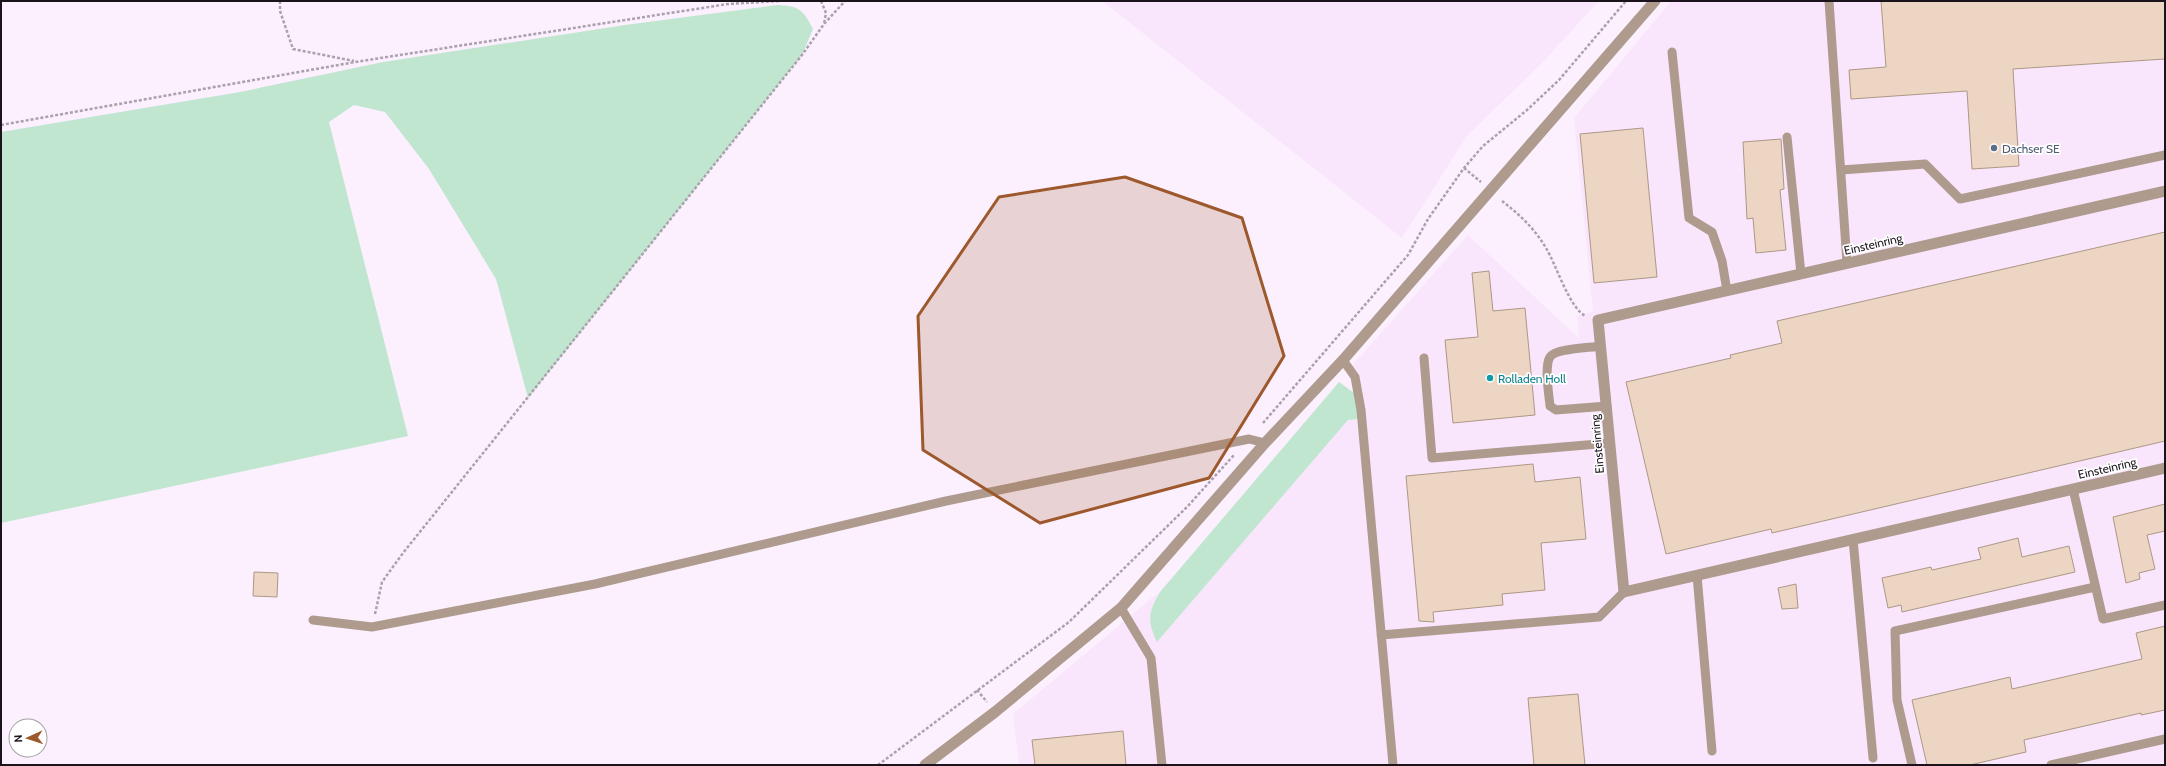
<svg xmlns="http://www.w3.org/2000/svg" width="2166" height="766" font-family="Cabin,sans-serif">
<rect width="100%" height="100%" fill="#fcf0fe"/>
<!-- built -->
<path fill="#f9e6fd" d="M1102,1h497l-56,61 -76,74 -65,102z
M1671,1h494v761l-12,3h-1134l-6,-51 146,-122 -7,14v26l5,10 191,-222 11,-1 -9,-51 118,-133 111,103 -2,-22 16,-4 -19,-194z"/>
<!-- green -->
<path fill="#c1e6d0" d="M777,5c22,1 26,4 36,24l-11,26 -274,343 -32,-119 -67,-110 -44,-57 -31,-7 -25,17 79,314 -407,87v-391l239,-40 143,-30 242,-37z
M1339,382l15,11 5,26 -11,1 -191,222c-10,-21 -9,-30 3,-50z"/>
<!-- building -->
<path fill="#edd5c3" stroke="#ad9786" d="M1881,1h284v58l-152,10 6,97 -47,3 -5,-78 -116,8 -2,-29 37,-3z
M1643,128l14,149 -63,6 -14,-149z
M1781,139l3,50 -4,1 6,60 -30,3 -3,-35 -6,1 -4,-77z
M2165,232v209l-393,92 -1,-4 -105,25 -40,-172 105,-24 -1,-3 52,-12 -5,-22z
M1489,271l4,40 32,-3 10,107 -82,8 -8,-83 33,-3 -6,-64z
M1533,464l2,18 45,-5 6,62 -45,4 4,47 -43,4 1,11 -70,7 1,10 -15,-1 -13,-145z
M2165,504v27l-18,4 8,34 -16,4 1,6 -14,4 -13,-66z
M2018,538l4,19 47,-11 6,26 -173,40 -1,-7 -13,3 -6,-30 49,-11 1,3 49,-11 -3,-11z
M254,572l24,1 -1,24 -24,-1z
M1796,584l2,24 -16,1 -4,-21z
M2165,626v84l-24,5v-2l-117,27 2,12 -56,13h-43l-15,-65 98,-23 2,12 130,-30 -6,-26z
M1578,694l7,71h-51l-6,-67z
M1123,731l3,34h-91l-3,-25z"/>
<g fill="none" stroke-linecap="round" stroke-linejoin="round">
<!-- path -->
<path stroke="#aba0ac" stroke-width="2.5" stroke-dasharray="3 2" stroke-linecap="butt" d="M280,1v10l13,38 61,12
M821,1l5,12 -2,11
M1,125l354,-63 373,-58 51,-3
M1464,168l17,14
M1502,201c17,13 33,28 44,47 10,16 24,62 40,68
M1263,423l145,-168 20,-36 36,-51 19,-22 44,-36 32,-30 67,-79
M375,614l7,-32 21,-29 399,-498 22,-31 21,-23
M977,690l10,12
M878,765l191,-143 118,-115 47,-52"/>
<!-- service -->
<path stroke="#ae9b8e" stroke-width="9" d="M1829,1l18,262
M1672,52l17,166 23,14 10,29 5,30
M1787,137l14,137
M1841,170l84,-6 35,35 205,-44
M1601,346c-11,2 -45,2 -51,11 -6,9 -1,38 0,49l6,4 51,-4
M1424,358l8,100 178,-15
M1343,360l12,17 6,33 32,355
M2073,489l30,130 62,-14
M1853,539l20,219
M1697,575l15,176
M1121,608l30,50 11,107
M313,620l59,7 223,-43 351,-83 303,-62 16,4
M1381,635l218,-18 25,-25
M1912,765l-15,-65 -2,-69 200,-44
M2051,765l114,-26"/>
<!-- minor -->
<path stroke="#ae9b8e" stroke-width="11" d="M2165,191l-567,129 26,272 541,-124"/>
<!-- tertiary -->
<path stroke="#ae9b8e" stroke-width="11" d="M925,765l70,-53 126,-104 144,-165 78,-83 312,-359"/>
</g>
<!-- marked area -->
<path fill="#9d582c" fill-opacity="0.2" stroke="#9d582c" stroke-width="3" stroke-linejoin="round" d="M1125,177l117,41 42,138 -75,122 -169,45 -117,-73 -5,-134 81,-119z"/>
<!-- markers -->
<circle fill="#5c6f8a" stroke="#fff" stroke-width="1.5" cx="1994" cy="148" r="4"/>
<circle fill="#0f9aa8" stroke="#fff" stroke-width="1.5" cx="1490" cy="378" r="4"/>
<g text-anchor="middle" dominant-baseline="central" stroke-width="3.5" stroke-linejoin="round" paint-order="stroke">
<!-- service labels -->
<g font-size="12" fill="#4e5e75" stroke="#fff" text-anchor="start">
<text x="2002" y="148">Dachser SE</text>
</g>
<!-- street labels -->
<g font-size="12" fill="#1a131b" stroke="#fff">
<text transform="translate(1873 244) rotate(-13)">Einsteinring</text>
<text transform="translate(1597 444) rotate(-95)">Einsteinring</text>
<text transform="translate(2107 468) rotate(-13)">Einsteinring</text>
</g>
<!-- culture labels -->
<g font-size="12" fill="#0d838f" stroke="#fff" text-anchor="start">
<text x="1498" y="378">Rolladen Holl</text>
</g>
</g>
<!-- border -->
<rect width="2166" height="766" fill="none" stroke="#1a131b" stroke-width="4"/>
<!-- north arrow -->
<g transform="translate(28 738) rotate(267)"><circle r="19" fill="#ffffff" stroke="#a3a1a4"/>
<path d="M0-3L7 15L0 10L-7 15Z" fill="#9d582c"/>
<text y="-6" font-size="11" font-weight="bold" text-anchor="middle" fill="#1a131b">N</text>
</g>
</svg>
